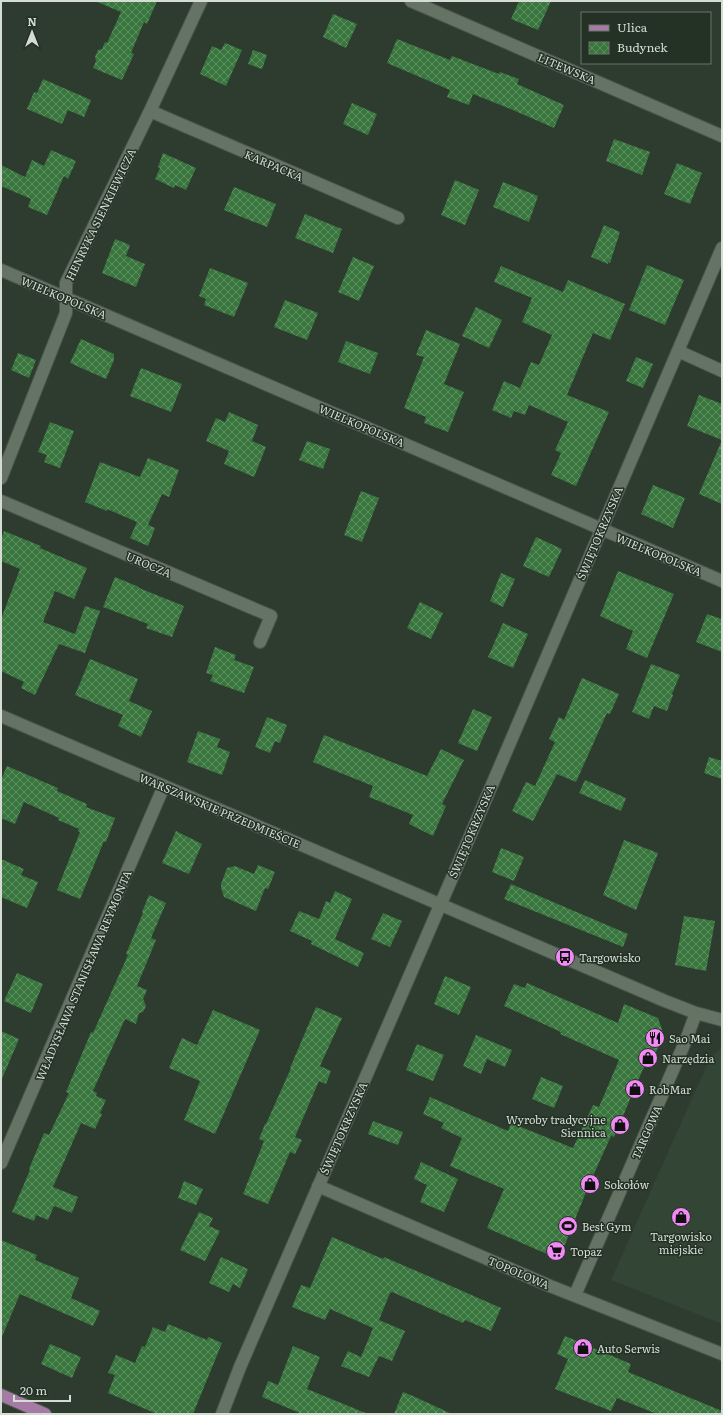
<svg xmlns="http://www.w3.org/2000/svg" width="723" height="1415" font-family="Literata,serif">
<defs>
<pattern id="building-cross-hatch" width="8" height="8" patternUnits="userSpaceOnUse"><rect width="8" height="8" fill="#38763e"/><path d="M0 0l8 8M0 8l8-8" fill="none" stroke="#5d8f62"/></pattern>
</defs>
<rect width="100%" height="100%" fill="#2e3b2f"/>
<!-- built -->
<path fill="#334534" d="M722,1048v276l-111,-44 100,-224z"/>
<!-- building -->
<path fill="url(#building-cross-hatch)" d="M95,1h62l-10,23 -3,-2 -13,31 3,1 -12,26 -29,-12 3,-7 -1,-4 3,-7 4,-1 3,-7 2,1 14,-31z
M519,1h32l-13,29 -27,-11z
M333,14l24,10 -11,24 -23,-11z
M397,39l53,21 2,-4 47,18 1,-2 19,7 -2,5 47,21 -10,23 -41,-18 -40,-16 -4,11 -22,-8 3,-7 -63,-27z
M225,43l17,7 -16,36 -26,-12 12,-28 9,4z
M253,50l14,5 -5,14 -14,-5z
M43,79l48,21 -7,17 -16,-7 -6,14 -35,-15 7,-17 3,1z
M352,103l25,11 -9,21 -25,-11z
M614,139l36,13 -8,23 -36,-14z
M51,150l25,11 -8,18 -4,-3 -17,39 -19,-8 3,-8 -30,-13v-21l24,12 7,-17 12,6z
M163,153l33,15 -10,22 -11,-5 -1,3 -19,-9 5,-11 -2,-1z
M677,163l25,10 -12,31 -26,-10z
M455,180l24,10 -14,35 -24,-10z
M503,182l35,14 -9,26 -36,-15z
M234,187l42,17 -9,23 -43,-17z
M305,214l37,15 -9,24 -38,-15z
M604,225l16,7 -10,31 -2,-1v2l-17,-7z
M115,239l15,6 -4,11 19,8 -9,23 -34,-14z
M353,257l21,9 -15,35 -21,-9z
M647,265l37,15 -19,45 -36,-15z
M501,266l62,26 5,-12 57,24 -15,36 -17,-7 -26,62 42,17 -33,74 -25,-11 10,-22 -6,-3 13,-28 -39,-17 -4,10 -11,-4 -3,7 -19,-8 12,-29 16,7 11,-26 8,3 13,-30 -30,-13 10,-24 -38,-16z
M210,268l38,15 -14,34 -30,-12 2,-6 -7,-3z
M285,300l33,13 -11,27 -33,-13z
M476,307l26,13 -13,28 -27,-12z
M426,330l34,14 -16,40 20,8 -16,40 -24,-9 2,-6 -22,-9 20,-51 -8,-2z
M81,339l33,15v6l-8,19 -36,-16z
M346,341l32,12 -8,21 -32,-12z
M18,353l18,7 -7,18 -18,-8z
M636,357l17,7 -10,24 -17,-7z
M141,368l41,16 -11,28 -41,-16z
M699,395l23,9v36l-35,-14z
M229,412l29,13 -6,16 14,6 -12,30 -30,-13 5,-13 -23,-10 10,-23 9,4z
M50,422l24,9 -14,37 -16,-6 3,-7 -9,-3z
M722,440v64l-23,-10z
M307,441l23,8 -7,20 -24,-9z
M148,458l31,12 -10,27 -7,-3 -14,31 7,3 -7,18 -18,-8 7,-16 -30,-13v2l-22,-9 15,-40 40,15z
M653,485l32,13 -12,30 -32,-14z
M361,491l18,7 -17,44 -18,-7z
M4,531l37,15 -1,2 47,20 -13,31 -19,-8 -12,31 32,12 10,-28 15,5 -15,42 -26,-9 -24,51 -14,-7 3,-6 -23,-11v-52l19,-50 -19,-8v-22z
M536,537l26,12 -13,28 -26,-11z
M618,571l56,23 -27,64 -21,-9 7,-18 -33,-15z
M501,573l14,6 -12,28 -13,-6z
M115,577l24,10v1l45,18 -12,31 -26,-9 2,-4 -45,-17z
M420,602l23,11 -12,26 -24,-11z
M707,614l15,5v33l-26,-10z
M503,623l25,11 -15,34 -25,-11z
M215,647l21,8 -2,5 20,7 -10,26 -34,-12 3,-6 -7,-2z
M90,659l48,20 -9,22 23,10 -11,26 -23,-11 5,-11 -48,-20z
M651,664l29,11 -8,19 1,1 -6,16 -13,-5 -5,13 -17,-7z
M582,678l37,16 -9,20 -3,-1 -31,69 -19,-8 -24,47 -21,-10 14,-29 9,4 20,-44 -6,-3 10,-22 5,3z
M473,709l19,8 -15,34 -19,-8z
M267,717l20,8 -7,18 -5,-2 -5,12 -15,-6z
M198,731l22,8 -3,8 13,5 -8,23 -35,-13z
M324,735l103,41 14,-27 23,11 -22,44 4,2 -13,30 -24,-12 4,-9 -44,-18 4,-11 -60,-24z
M709,757l13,4v18l-18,-6z
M7,766l51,22 -1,3 30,13 -1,3 29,11 -9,24 -2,-1 -24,58 -23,-9 23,-58 -2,-1 1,-2 -21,-9 1,-2 -35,-16 -9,22 -14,-6v-38z
M585,780l41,18 -5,13 -42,-18z
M176,831l26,13 -13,30 -27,-11z
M624,840l34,13 -22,57 -33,-15z
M501,848l23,9 -10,24 -22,-9z
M1,859l23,10 -3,6 17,7 -11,26 -26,-11z
M258,865l17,7 -7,17 -3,-1 -9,23 -32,-14 -3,-9v-4l6,-16 8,-2 19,8z
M511,884l117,50 -5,13 -119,-48z
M335,891l17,8 -17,40 29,14 -6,14 -47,-23 1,-3 -22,-10 9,-20 20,8 7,-18 4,2z
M149,895l17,8 -15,35 5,2 -19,46 10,4 -4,9 3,7 -3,6 -4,1 -3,11 -11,-5 -32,72 4,2 -1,3 10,4 -6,13 2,1 -7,15 -14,-6 -28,64 25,10 -6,16 -18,-7 -6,14 -12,-5 -2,6 -22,-9 18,-42 -1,-1 15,-36 5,2 20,-42 -3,-1 25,-60 2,1 35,-78 -2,-1 17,-41 -1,-1z
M383,913l19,8 -12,26 -19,-8z
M684,916l31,5 -9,50 -31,-6z
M17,973l26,11 -12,29 -27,-12z
M445,976l26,11 -12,28 -25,-11z
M527,983l91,40 6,-19 34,14 4,11 -2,5 3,2 -9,21 -5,-2 -35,82 -3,-1 -23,51 -22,55 -3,6 -16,6 -60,-26 17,-39 -54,-23 12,-28 -21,-10 3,-5 -21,-9 7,-17 78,34 3,-8 62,25 20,-43 6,2 20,-47 -59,-26 1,-2 -57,-26 10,-22 11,4z
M316,1007l26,11 -22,48 11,5 -5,13 -7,-3 -24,56 7,3 -7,14 -5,-2 -22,52 -25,-10 21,-53 -5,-2 6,-15h1l25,-56h-1z
M213,1010l47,20 -45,104 -31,-14 16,-39 -31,-13 13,-30 15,7z
M1,1031l18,8 -18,42z
M476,1035l36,15 -7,17 -18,-8 -6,15 -18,-8z
M417,1044l27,11 -11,26 -27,-11z
M541,1077l22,9 -9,22 -22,-9z
M373,1121l30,11 -5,13 -30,-11z
M421,1162l37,17 -14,33 -24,-10 7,-17 -13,-6z
M184,1181l19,8 -7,16 -18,-7z
M199,1212l14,6 -4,8 11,5 -15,30 -25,-11z
M332,1237l51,22 1,-2 58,25 59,26 -10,23 -26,-11 -2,3 -71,-31 -2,1 -11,27 26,11 -13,30 -13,-5 -10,21 -28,-11 7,-15 13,6 12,-29 -43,-19 -5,11 -33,-13 9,-22 9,3z
M1,1240l36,15 -2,5 44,18 -8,20 29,13 -7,15 -73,-32 -19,45z
M221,1257l27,12 -8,19 -7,-4 -4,8 -20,-9z
M168,1324l39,16 1,-3 14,6 -29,71h-36l-49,-21 7,-18 -7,-2 8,-18 19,8 7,-17 3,1 8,-20 12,5z
M565,1336l66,28 -3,8 94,39v3h-65l-40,-16 -6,13 -56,-22 13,-30 -11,-5z
M50,1344l31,13 -9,21 -31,-14z
M293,1346l27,11 -13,32 61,25h-66l-40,-17 6,-16 10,4z
M403,1392l10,4 39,18h-58z"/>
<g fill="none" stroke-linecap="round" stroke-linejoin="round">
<defs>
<path id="minor" d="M411,1l311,135
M150,111l248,107
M1,270l721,311
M678,351l44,20
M1,478l65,-165v-30l84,-172 51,-110
M1,501l270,115 -11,26
M1,716l664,285 31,12 26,7
M1,1163l163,-377
M318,1186l232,100 172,68
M575,1295l111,-255 10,-27
M222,1414l18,-47 215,-496 267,-623"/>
<path id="major" d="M1,1395l44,19"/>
</defs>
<!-- minor casing -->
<use href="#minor" stroke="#4b564c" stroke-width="14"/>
<!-- major casing -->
<use href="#major" stroke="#4b564c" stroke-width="14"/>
<!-- minor -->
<use href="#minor" stroke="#657365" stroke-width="12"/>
<!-- major -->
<use href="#major" stroke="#a57ba6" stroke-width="12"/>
</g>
<!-- icons -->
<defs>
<symbol id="bus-disc" viewBox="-11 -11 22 22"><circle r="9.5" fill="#f18af5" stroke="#243125"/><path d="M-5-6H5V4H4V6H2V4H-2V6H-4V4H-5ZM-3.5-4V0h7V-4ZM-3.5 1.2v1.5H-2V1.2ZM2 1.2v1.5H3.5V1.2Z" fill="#111"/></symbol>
<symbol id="restaurant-disc" viewBox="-11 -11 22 22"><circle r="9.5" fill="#f18af5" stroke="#243125"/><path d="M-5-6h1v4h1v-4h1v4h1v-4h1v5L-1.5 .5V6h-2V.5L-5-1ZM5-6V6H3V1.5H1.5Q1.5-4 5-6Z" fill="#111"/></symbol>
<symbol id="shop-disc" viewBox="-11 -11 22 22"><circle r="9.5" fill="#f18af5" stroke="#243125"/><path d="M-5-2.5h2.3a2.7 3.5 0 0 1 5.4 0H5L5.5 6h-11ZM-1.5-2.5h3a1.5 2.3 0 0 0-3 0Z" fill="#111"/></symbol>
<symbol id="stadium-disc" viewBox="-11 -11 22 22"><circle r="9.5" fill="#f18af5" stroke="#243125"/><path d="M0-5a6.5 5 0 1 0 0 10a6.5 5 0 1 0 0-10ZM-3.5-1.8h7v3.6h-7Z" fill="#111"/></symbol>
<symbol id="supermarket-disc" viewBox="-11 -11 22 22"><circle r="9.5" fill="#f18af5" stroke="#243125"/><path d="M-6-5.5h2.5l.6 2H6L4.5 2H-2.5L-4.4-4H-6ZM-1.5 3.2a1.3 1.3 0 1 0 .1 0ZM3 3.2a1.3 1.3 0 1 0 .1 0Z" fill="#111"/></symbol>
</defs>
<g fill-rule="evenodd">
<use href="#bus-disc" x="554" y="946" width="22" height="22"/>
<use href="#restaurant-disc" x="644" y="1027" width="22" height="22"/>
<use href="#shop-disc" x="637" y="1047" width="22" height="22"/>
<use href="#shop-disc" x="624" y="1078" width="22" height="22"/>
<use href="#shop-disc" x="609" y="1114" width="22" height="22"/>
<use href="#shop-disc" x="579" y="1173" width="22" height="22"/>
<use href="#shop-disc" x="670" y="1206" width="22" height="22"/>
<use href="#stadium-disc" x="557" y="1215" width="22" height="22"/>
<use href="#supermarket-disc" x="545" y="1240" width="22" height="22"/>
<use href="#shop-disc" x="572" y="1337" width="22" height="22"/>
</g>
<g text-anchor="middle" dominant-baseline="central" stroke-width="3" stroke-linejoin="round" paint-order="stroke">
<!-- street labels -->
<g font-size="11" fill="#d4dcd4" stroke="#243125">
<text transform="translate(567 68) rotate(23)">LITEWSKA</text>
<text transform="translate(274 165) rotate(23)">KARPACKA</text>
<text transform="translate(100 214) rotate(-64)">HENRYKA SIENKIEWICZA</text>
<text transform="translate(64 297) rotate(23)">WIELKOPOLSKA</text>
<text transform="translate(362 425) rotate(23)">WIELKOPOLSKA</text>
<text transform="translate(599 533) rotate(-67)">ŚWIĘTOKRZYSKA</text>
<text transform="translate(659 554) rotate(23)">WIELKOPOLSKA</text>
<text transform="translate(149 564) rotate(23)">UROCZA</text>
<text transform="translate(220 810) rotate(23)">WARSZAWSKIE PRZEDMIEŚCIE</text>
<text transform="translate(471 831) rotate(-67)">ŚWIĘTOKRZYSKA</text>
<text transform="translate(83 975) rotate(-67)">WŁADYSŁAWA STANISŁAWA REYMONTA</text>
<text transform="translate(343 1128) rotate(-66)">ŚWIĘTOKRZYSKA</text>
<text transform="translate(646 1132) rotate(-66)">TARGOWA</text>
<text transform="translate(519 1272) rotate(23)">TOPOLOWA</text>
</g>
<!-- poi labels -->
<g font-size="11" fill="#d4dcd4" stroke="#243125" text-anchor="start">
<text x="579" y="957">Targowisko</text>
<text x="669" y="1038">Sao Mai</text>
<text x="662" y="1058">Narzędzia</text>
<text x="649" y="1089">RobMar</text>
<text x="606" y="1119" text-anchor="end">Wyroby tradycyjne<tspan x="606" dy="13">Siennica</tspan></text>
<text x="604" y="1184">Sokołów</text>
<text x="582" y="1226">Best Gym</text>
<text x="681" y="1236" text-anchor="middle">Targowisko<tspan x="681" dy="13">miejskie</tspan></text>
<text x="570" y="1251">Topaz</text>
<text x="597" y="1348">Auto Serwis</text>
</g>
</g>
<!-- border -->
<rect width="723" height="1415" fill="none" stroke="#d4dcd4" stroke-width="4"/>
<!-- legend -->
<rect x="581" y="12" width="130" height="52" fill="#243125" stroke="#6a756b"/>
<rect x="589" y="25" width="20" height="6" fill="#a57ba6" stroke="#6a756b"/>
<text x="617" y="32" font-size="12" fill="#d4dcd4">Ulica</text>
<rect x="589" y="42" width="20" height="12" fill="url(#building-cross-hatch)" stroke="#6a756b"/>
<text x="617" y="52" font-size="12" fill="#d4dcd4">Budynek</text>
<!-- north arrow -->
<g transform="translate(32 32)" stroke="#243125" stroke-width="3" paint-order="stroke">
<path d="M0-3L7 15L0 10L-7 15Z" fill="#d4dcd4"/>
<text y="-6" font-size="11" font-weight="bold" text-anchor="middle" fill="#d4dcd4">N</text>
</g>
<!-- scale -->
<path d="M14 1395v6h56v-6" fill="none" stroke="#d4dcd4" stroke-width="2"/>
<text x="20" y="1395" font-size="12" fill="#d4dcd4" stroke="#243125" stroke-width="3" paint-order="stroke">20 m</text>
</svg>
